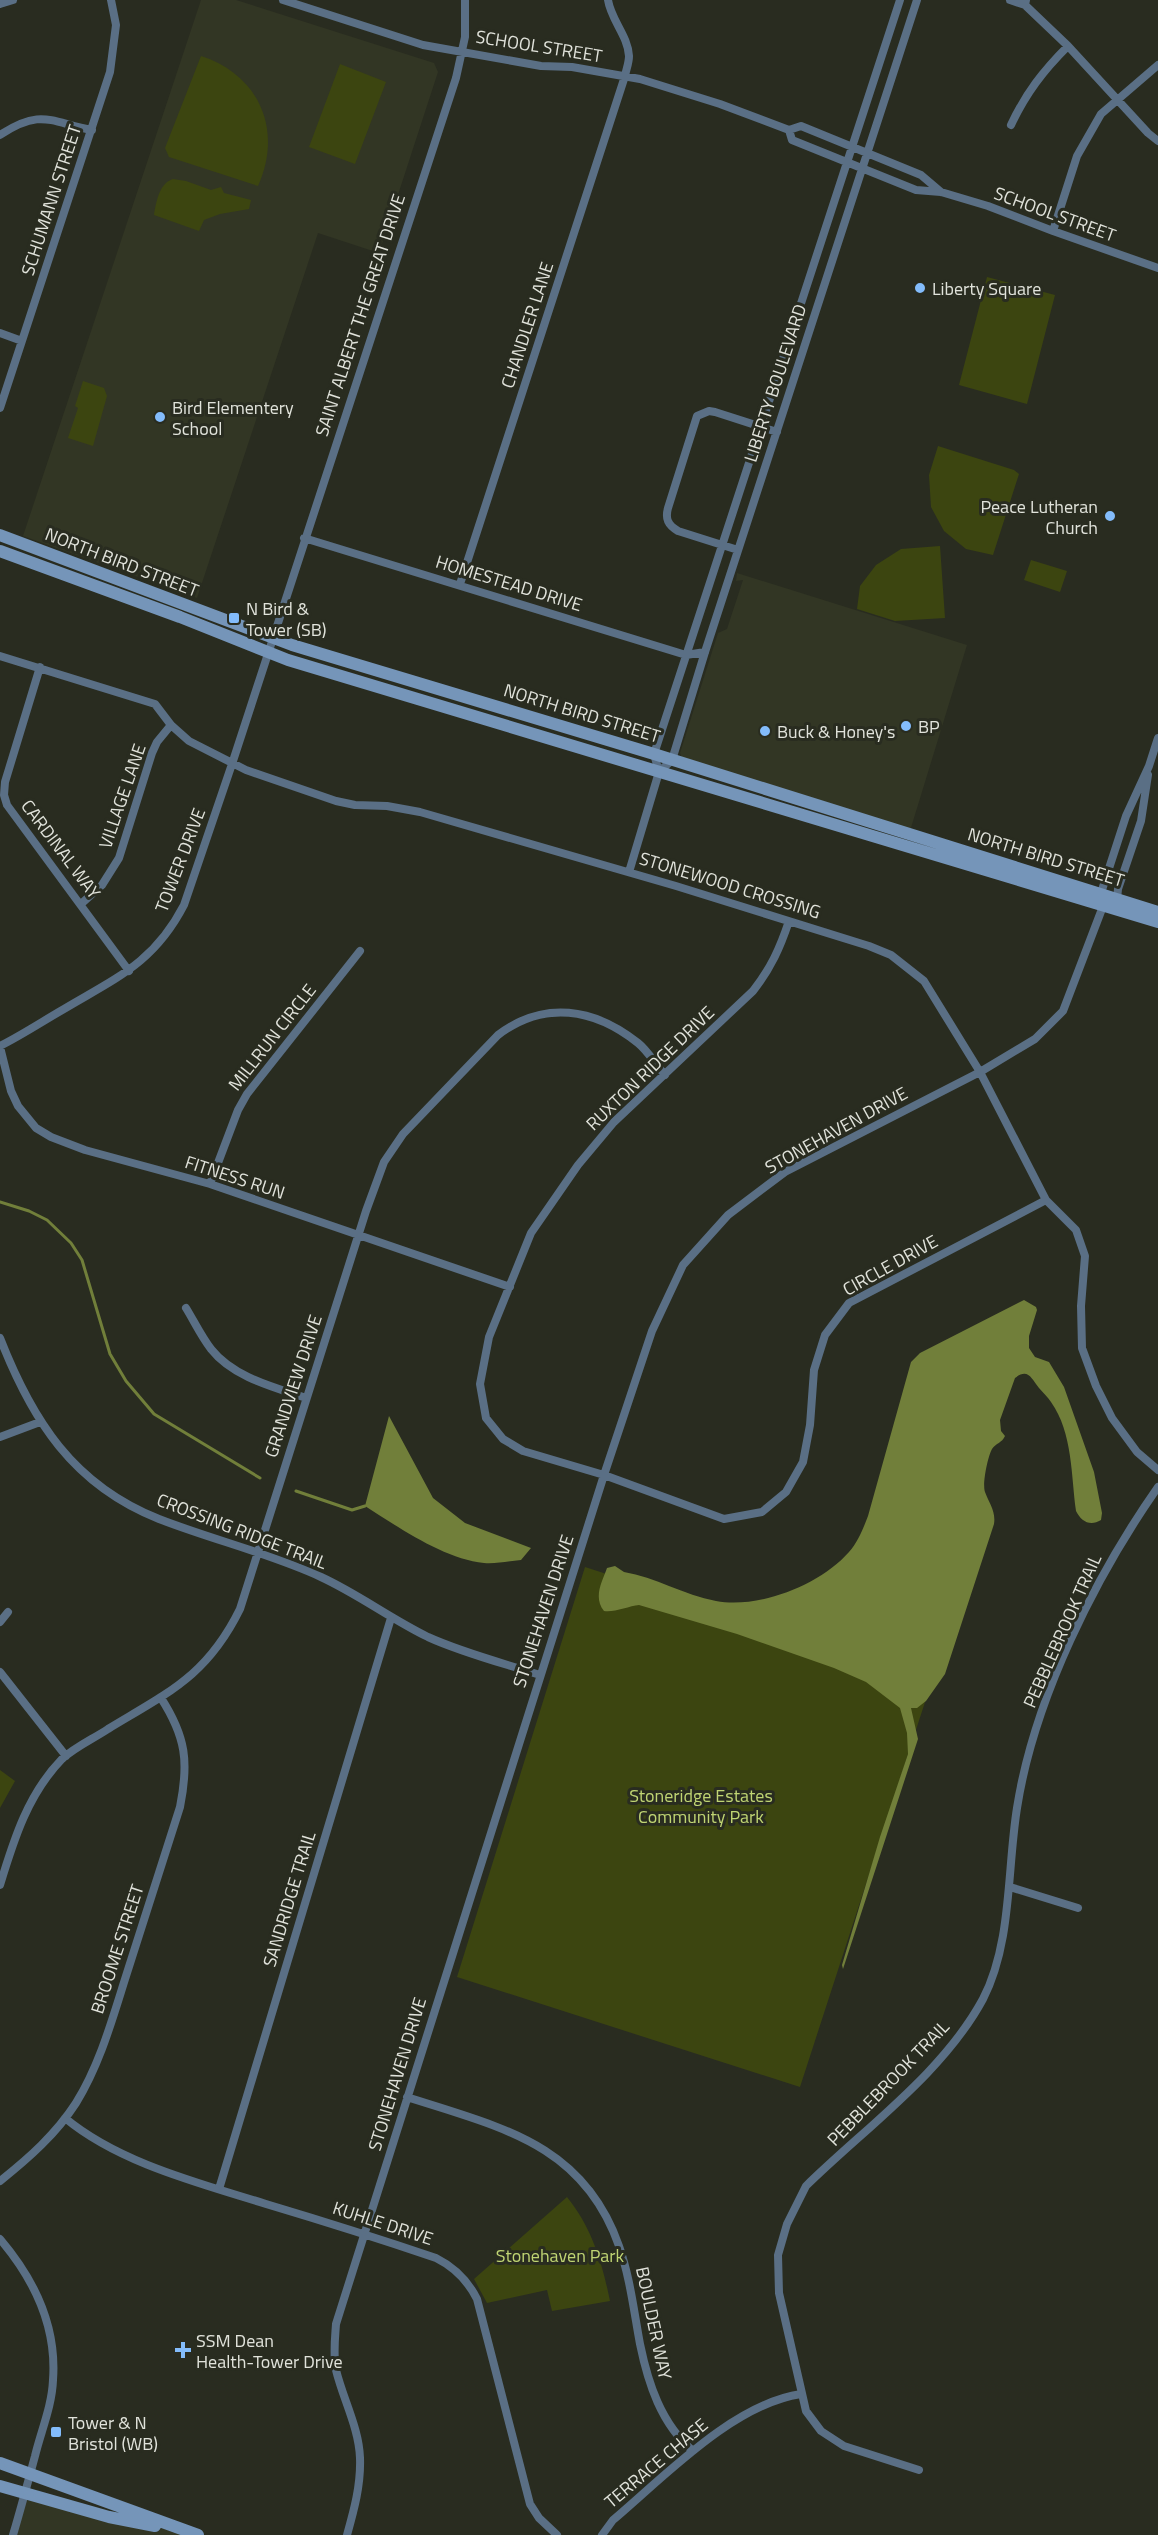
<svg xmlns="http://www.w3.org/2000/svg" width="1158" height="2535" font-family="'Titillium Web',sans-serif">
<rect width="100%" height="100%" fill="#292c20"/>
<!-- built -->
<path fill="#323624" d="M201,0h35l198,63 4,9 -59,181 -61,-20 -121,365 -174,-62z
M737,573l230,72 -57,186 -228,-73 -2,-5 38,-120 9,-4 16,-49 -7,1z
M26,2494l168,41h-182z"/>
<!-- green -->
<path fill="#3c4510" d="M201,56c59,19 82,75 57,130l-89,-29 -4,-9z
M340,64l46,18 -31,82 -46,-17z
M173,179l13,2 25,9 10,-3 3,6 27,7 -2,9 -29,5 -16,6 -5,11 -45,-16c2,-12 5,-32 19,-36z
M987,277l68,18 -28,109 -68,-19z
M83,381l21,7 3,8 -14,50 -25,-8 10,-30 -3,-2z
M938,446l76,24 5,4 -26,81 -27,-6 -22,-18 -13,-24 -2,-32z
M940,546l5,72 -50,3 -38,-12 3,-23 16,-21 25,-16z
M1031,560l36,11 -7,21 -36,-12z
M989,1505l-189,582 -343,-110 128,-410 250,81z
M0,1770l15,11 -15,27z
M567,2197c25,31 35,65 43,104l-58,10 -5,-21 -60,13 -13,-24z"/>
<!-- water -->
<path fill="#717f3a" d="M1024,1300l12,7 1,3 -8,26v12l6,9 14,5 15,25 30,85 8,41 -1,7c-11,7 -20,1 -25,-9 -5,-35 -3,-78 -25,-109 -3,-5 -8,-9 -12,-14 -8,-10 -11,-20 -24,-10l-15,42 1,11 4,5c-3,7 -9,7 -13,13 -4,7 -10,35 -7,43 4,11 11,19 9,32l-49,150 -19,27 -9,7h-6l7,31 -75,230 -1,-4 38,-128 28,-83 -1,-21 -7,-25 -34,-26 -32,-14 -97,-34 -98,-29c-10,1 -26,8 -35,6 -11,-14 -2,-29 3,-43l8,-2 9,6c31,5 60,23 92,29 43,8 104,-16 133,-49 9,-10 14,-23 19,-36l43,-154 9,-9z
M389,1416l44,82 32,25 66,25 -10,12c-12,1 -25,4 -37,3 -40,-4 -86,-36 -119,-57z"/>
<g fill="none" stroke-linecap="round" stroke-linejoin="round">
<!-- stream -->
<path stroke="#717f3a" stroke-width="3" d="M0,1202l29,9 18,9 24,23 11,17 28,94 16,27 28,33 106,64
M296,1491l56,19 13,-4"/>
<!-- street -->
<path stroke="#5a6f85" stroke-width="8" d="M283,0l140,45 118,21 31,1 68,12 80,25 69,26 12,-4 120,49 20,17
M900,0l-246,754 5,18 13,-12 33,-108 212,-652
M1010,0l15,5 1,-5
M0,4l13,-4
M1068,46l80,87 10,8
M1011,125c15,-32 32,-54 57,-79l-43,-41
M789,130l3,10 124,50 25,2 47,14 65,25 105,37
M0,135c41,-27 50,-13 92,-5
M1053,231l24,-75 24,-42 57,-49
M0,333l22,8
M0,408l110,-336 6,-47 -5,-25
M304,538l382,117 19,-3
M738,550l-60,-19c-10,-6 -13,-12 -10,-23l29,-92 12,-5 6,1 62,20
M460,584l165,-508c1,-6 4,-13 4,-20 -1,-20 -18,-36 -21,-56
M0,656l155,48 16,21 18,16 57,29 90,31 19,4 32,1 33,6 256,74 193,60 22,9 33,26 56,91 66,128 30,30 9,26 -4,50 1,42 14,38 16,32 25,34 21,18
M40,667l-35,115 -1,13 3,10 122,166
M629,872l30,-100
M1101,893l25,-77 23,-50 9,-28
M1117,899l1,-10 23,-68 7,-46
M81,904l21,-19 17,-27 33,-105 5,-11 14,-17
M789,921c-9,27 -18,47 -36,70l-139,131 -36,43 -47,68 -42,104 -9,47 6,34 17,21 20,12 81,24 120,44 38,-7 24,-20 17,-30 7,-37 4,-55 11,-35 24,-32 197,-103
M0,1046c22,-11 43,-25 64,-37 52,-31 90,-46 120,-104l48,-141 224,-686 9,-41v-37
M0,1047l11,44 7,15 18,22 15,9 34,13 125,34 300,103
M210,1184l28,-74 9,-16 113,-143
M186,1308c8,13 15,28 25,41 22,28 62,38 95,49
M0,1338c32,82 73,147 159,181 54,21 110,34 162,58 37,17 70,42 107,60 35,16 75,26 112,38
M0,1437l40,-15
M0,1622l8,-10
M0,1672l66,84
M0,1885c14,-46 28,-91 62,-126 13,-12 31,-20 46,-30 61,-37 99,-53 132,-120l126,-398 18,-49 19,-28 95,-99c46,-35 96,-27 140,8 10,8 18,22 27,32
M1010,1887l68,21
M407,2097c92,30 176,46 212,149 11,31 15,66 21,98 8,39 21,80 53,107
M65,2118c54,45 134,65 201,86 57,17 114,35 170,54 18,9 32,23 41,41l53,205 9,14 18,17
M0,2181c29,-23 56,-47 76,-78 24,-39 36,-83 50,-127 18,-56 36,-113 54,-169 9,-45 6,-70 -19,-109
M219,2189l172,-571
M0,2239c34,40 57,87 53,141 -1,26 -12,51 -18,76 -7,26 -14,52 -22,79
M919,2470l-75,-24 -23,-15 -15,-20 -27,-118 -1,-38 9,-31 19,-38c59,-58 137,-113 177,-187 29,-56 24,-129 34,-191 17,-109 78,-231 141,-321
M347,2535c7,-25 14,-50 13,-77 -1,-30 -17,-59 -24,-88 -3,-16 -1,-31 0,-46l268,-849 48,-144 31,-66 45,-50 57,-43 195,-100 55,-33 28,-28 42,-110
M602,2535l11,-15c51,-43 120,-116 188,-126"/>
<!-- secondary -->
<path stroke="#7595b9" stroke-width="12" d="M0,535l292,110 362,109 504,158
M0,551l180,66 108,43 870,262
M0,2463l198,72
M0,2486l109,31 46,9"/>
</g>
<!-- markers -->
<g fill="#83bcfb" stroke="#292c20" stroke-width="2">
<circle cx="920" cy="288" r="6"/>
<circle cx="160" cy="417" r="6"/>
<circle cx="1110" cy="516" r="6"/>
<rect x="228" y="612" width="12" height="12" rx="3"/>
<circle cx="906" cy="726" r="6"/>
<circle cx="765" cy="731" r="6"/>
<path d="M180 2341h6v6h6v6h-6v6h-6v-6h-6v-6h6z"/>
<rect x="50" y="2426" width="12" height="12" rx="3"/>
</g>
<g text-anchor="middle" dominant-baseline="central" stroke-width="6" stroke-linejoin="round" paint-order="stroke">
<!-- street labels -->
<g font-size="18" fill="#e1e3db" stroke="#292c20">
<text transform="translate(539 46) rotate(9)">SCHOOL STREET</text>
<text transform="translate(51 200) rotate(-72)">SCHUMANN STREET</text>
<text transform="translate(1055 214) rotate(20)">SCHOOL STREET</text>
<text transform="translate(360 315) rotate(-72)">SAINT ALBERT THE GREAT DRIVE</text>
<text transform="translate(527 325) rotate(-72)">CHANDLER LANE</text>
<text transform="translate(775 383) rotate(-72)">LIBERTY BOULEVARD</text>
<text transform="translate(122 562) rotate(21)">NORTH BIRD STREET</text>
<text transform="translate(509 583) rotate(17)">HOMESTEAD DRIVE</text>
<text transform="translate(582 713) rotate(17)">NORTH BIRD STREET</text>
<text transform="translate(122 796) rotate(-71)">VILLAGE LANE</text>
<text transform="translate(61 849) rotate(53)">CARDINAL WAY</text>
<text transform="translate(1046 857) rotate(17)">NORTH BIRD STREET</text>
<text transform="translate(180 860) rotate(-69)">TOWER DRIVE</text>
<text transform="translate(730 885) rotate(17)">STONEWOOD CROSSING</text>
<text transform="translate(272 1037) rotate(-52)">MILLRUN CIRCLE</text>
<text transform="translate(650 1068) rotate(-44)">RUXTON RIDGE DRIVE</text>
<text transform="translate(836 1130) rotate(-29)">STONEHAVEN DRIVE</text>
<text transform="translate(235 1177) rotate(18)">FITNESS RUN</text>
<text transform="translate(890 1265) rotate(-29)">CIRCLE DRIVE</text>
<text transform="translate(293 1386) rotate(-72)">GRANDVIEW DRIVE</text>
<text transform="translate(242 1531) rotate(21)">CROSSING RIDGE TRAIL</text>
<text transform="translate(543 1611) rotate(-72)">STONEHAVEN DRIVE</text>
<text transform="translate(1062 1631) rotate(-66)">PEBBLEBROOK TRAIL</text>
<text transform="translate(289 1899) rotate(-73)">SANDRIDGE TRAIL</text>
<text transform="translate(117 1949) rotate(-72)">BROOME STREET</text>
<text transform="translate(397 2074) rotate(-73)">STONEHAVEN DRIVE</text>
<text transform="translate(888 2083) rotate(-46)">PEBBLEBROOK TRAIL</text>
<text transform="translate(383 2223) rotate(18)">KUHLE DRIVE</text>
<text transform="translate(654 2323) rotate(78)">BOULDER WAY</text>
<text transform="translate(656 2463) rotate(-40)">TERRACE CHASE</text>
</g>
<!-- poi labels -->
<g font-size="18" fill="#e1e3db" stroke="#292c20" text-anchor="start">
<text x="932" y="288">Liberty Square</text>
<text x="172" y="407">Bird Elementery<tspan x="172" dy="21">School</tspan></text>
<text x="1098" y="506" text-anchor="end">Peace Lutheran<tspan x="1098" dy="21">Church</tspan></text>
<text x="246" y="608">N Bird &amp;<tspan x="246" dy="21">Tower (SB)</tspan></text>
<text x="918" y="726">BP</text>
<text x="777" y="731">Buck &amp; Honey's</text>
<text x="196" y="2340">SSM Dean<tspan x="196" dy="21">Health-Tower Drive</tspan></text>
<text x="68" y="2422">Tower &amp; N<tspan x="68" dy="21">Bristol (WB)</tspan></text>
</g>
<!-- park labels -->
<g font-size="18" fill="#c0d573" stroke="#292c20">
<text x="701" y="1795">Stoneridge Estates<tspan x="701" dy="21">Community Park</tspan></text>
<text x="560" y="2255">Stonehaven Park</text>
</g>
</g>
</svg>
